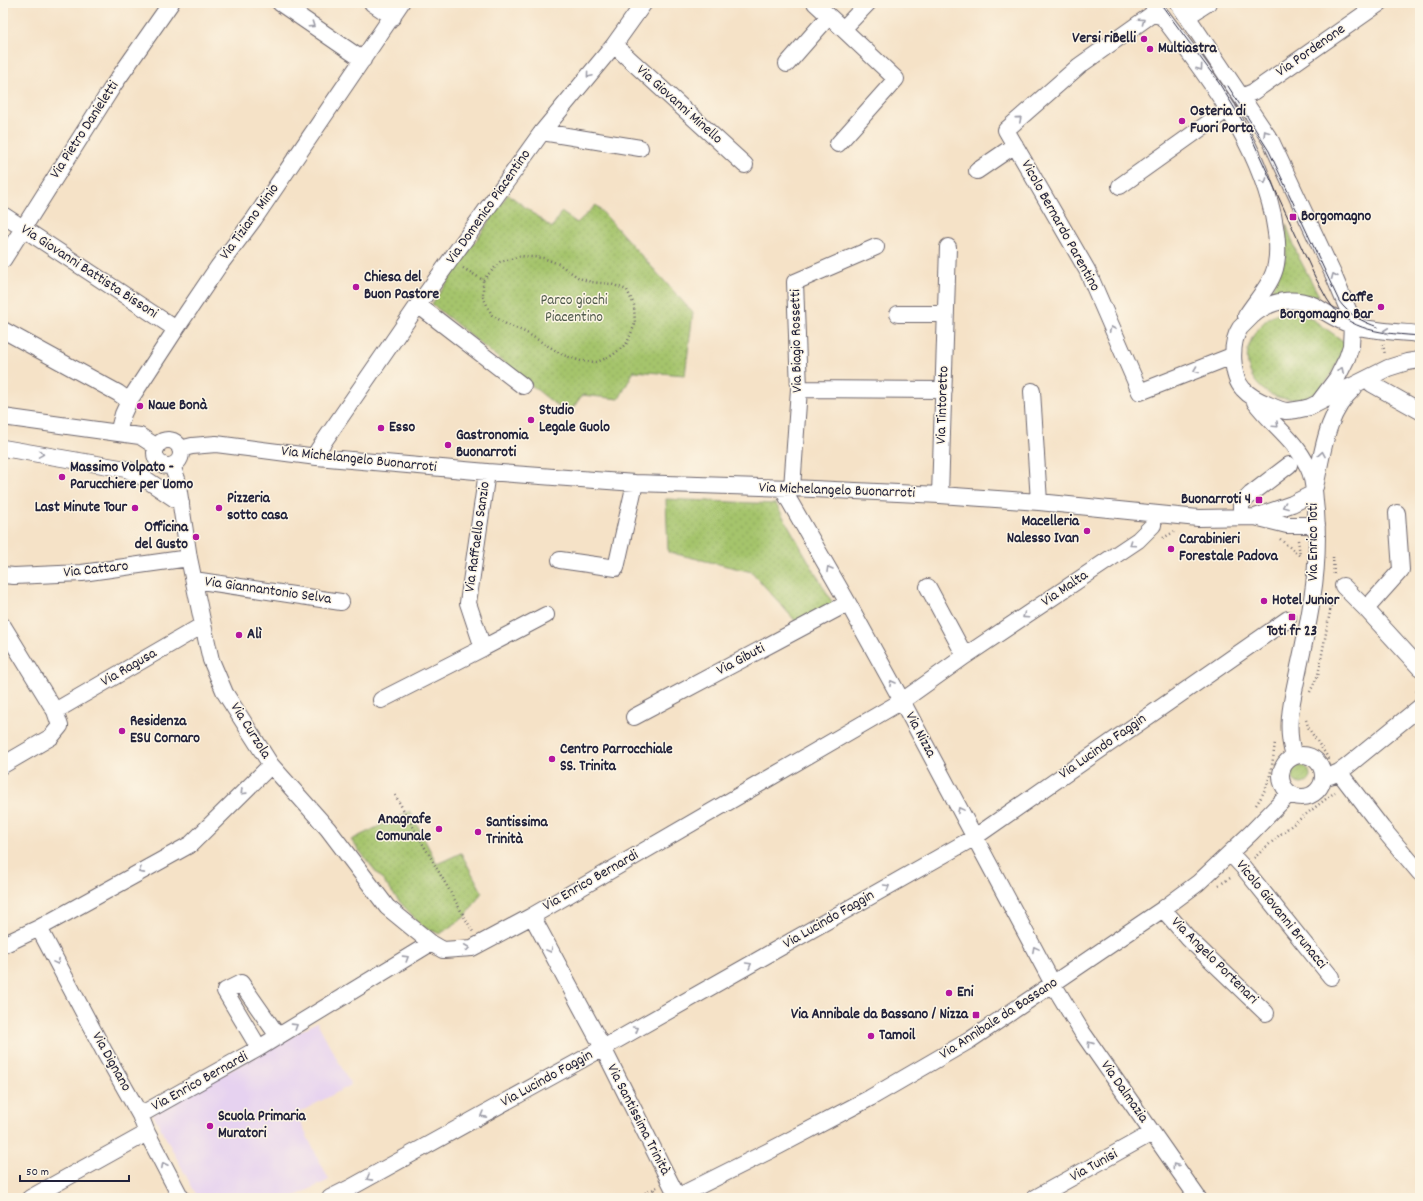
<svg xmlns="http://www.w3.org/2000/svg" width="1423" height="1201" font-family="Dekko,sans-serif">
<defs>
<pattern id="grass-dots" width="8" height="8" patternUnits="userSpaceOnUse"><rect width="8" height="8" fill="#a5c46c"/><path d="M2 2h.1M6 6h.1" fill="none" stroke="#8ea85e" stroke-width="1.8" stroke-linecap="round"/></pattern>
<pattern id="garden-furrows" width="10" height="10" patternUnits="userSpaceOnUse"><rect width="10" height="10" fill="#a5c46c"/><path d="M-1 1l2-2M0 10L10 0M9 11l2-2" fill="none" stroke="#8ea85e"/></pattern>
</defs>
<rect width="100%" height="100%" fill="#fcf5e5"/>
<filter id="ink" filterUnits="userSpaceOnUse"><feTurbulence type="fractalNoise" baseFrequency=".025" numOctaves="2"/><feDisplacementMap in="SourceGraphic" scale="8" xChannelSelector="R" yChannelSelector="G"/><feConvolveMatrix kernelMatrix="1 2 1 2 8 2 1 2 1" color-interpolation-filters="sRGB"/></filter>
<filter id="wash" filterUnits="userSpaceOnUse"><feTurbulence type="fractalNoise" baseFrequency=".012" numOctaves="4" result="noise"/><feDisplacementMap in="SourceGraphic" scale="16" xChannelSelector="R" yChannelSelector="G"/><feGaussianBlur stdDeviation="0.9" result="paint"/><feColorMatrix in="noise" values="0 0 0 0 0 0 0 0 0 0 0 0 0 0 0 0 0 1.4 0 .05"/><feComposite in="paint" operator="in"/></filter>
<g filter="url(#wash)">
<rect width="100%" height="100%" fill="#f5e2c7"/>
<!-- built -->
<path fill="#e6d2f0" d="M317,1022l34,63 -55,29 33,66 -38,18h-93l-45,-84z"/>
<!-- grass -->
<path fill="url(#grass-dots)" stroke="#647354" d="M508,194l44,34 9,-16 16,11 19,-18 97,108 -8,62 -51,-4 -15,28 -37,-4 -14,20 -136,-111z
M1286,224l12,32 21,40 -11,-1 -43,6 12,-22 9,-22z
M1285,312h14l16,9 31,22c-7,15 -13,31 -23,43 -7,8 -17,13 -27,13 -39,3 -64,-38 -38,-70 4,-5 9,-11 15,-14 4,-2 8,-2 12,-3z
M666,499l110,5 60,105 -37,16 -47,-53 -84,-20z
M410,811l27,53 24,-11 21,39 -16,24 -26,18 -17,-7 -24,-26 -48,-61z"/>
<!-- garden -->
<path fill="url(#garden-furrows)" stroke="#647354" d="M1292 775a9 9 0 1 1 18 0a9 9 0 1 1-18 0Z"/>
</g>
<g filter="url(#ink)">
<g fill="none" stroke-linecap="round" stroke-linejoin="round">
<defs>
<path id="minor" d="M280,3l83,57
M372,3l21,14
M815,3l28,26 25,-26
M1152,3c49,65 103,131 121,212 3,16 6,32 3,49 -3,19 -20,36 -30,52
M1178,3l93,138 62,133 16,38 3,13 -1,21 -4,12 -10,20 -18,24
M1185,13l6,1 17,-11
M1163,17l-6,-2h-6l-72,51 -73,64 81,140 53,122 92,-36
M614,45l131,120
M787,64l42,-48
M1241,94l5,1 7,-3 127,-89
M542,132l98,16
M838,144l58,-65 -53,-50
M977,171l38,-26
M1120,186l108,-77
M3,215l173,114
M3,260l112,-177 56,-80
M418,305l105,81
M898,314h48
M3,330l115,63 11,8
M1420,334c-22,-2 -45,-3 -66,-8 -15,-4 -28,-14 -41,-21 -21,-9 -43,-4 -60,10 -4,4 -9,9 -13,13 -10,15 -9,48 3,61 7,8 16,12 26,16 5,2 11,5 17,6 8,0 16,-2 24,-4l78,-39 19,-6 13,-2
M1372,384l48,27
M799,389l145,1
M1032,391l7,111
M1255,402c17,23 40,37 53,65 7,13 6,30 8,44 2,30 1,58 -4,88 -3,22 -8,45 -13,68 -6,30 -15,59 -5,89
M3,417l137,19 17,11
M118,433l5,-19 6,-13 47,-72 42,-62 36,-48 147,-216
M155 453a13 13 0 1 1 26 0a13 13 0 1 1-26 0Z
M3,448l123,21 15,7 40,27
M180,449l12,-3 24,-2 101,13 170,15 148,11 157,5 148,7 99,7 159,16 57,-1 32,8h30
M317,457l1,-7 100,-145 124,-173 72,-87 30,-42
M172,466l5,13 12,79 14,67 8,35 14,33 46,72 57,64 59,78 44,36 12,7 29,-2 60,-32 370,-215 63,-45 173,-116 15,-15 1,-11
M487,472l-19,131 15,45 63,-33
M1315,487c8,-35 11,-74 39,-99
M782,488l66,115 54,98 151,283 29,48 116,166
M792,488l7,-99 -4,-107 81,-35
M940,495l8,-248
M1241,517v-13l10,-10 38,-29
M1255,517l37,-13 22,-11
M560,560l56,8 19,-85
M3,575l11,1 68,-3 107,-15
M194,580l147,22
M1343,586l23,23 54,59
M928,587l37,69
M1366,609l35,-39 -4,-57
M3,626l52,85 5,15 -9,11 -48,28
M381,700l102,-52
M55,711l148,-86
M634,717l214,-114
M1281 776a21 21 0 1 1 42 0a21 21 0 1 1-42 0Z
M1339,772l43,56 38,45
M1330,776l9,-4 6,-4 75,-61
M1230,853l13,14 88,110
M1163,909l26,30 77,74
M532,916l71,132 75,150
M39,928l66,125 35,62 7,18 34,65
M3,945l36,-17 152,-84 80,-79
M259,1048l-34,-57 16,-8 37,53
M140,1115l119,-67 172,-105
M30,1198l117,-65
M330,1198l20,-10 253,-140 372,-211 313,-218
M675,1198l96,-48 99,-52 100,-58 193,-131 35,-26 53,-50 39,-40
M1035,1198l117,-65"/>
</defs>
<!-- minor casing -->
<use href="#minor" stroke="#6c656c" stroke-width="18"/>
<!-- path -->
<path stroke="#6c656c" stroke-width="2.5" stroke-dasharray="1 3" stroke-linecap="butt" d="M463,268l20,12v17l9,18 14,9 19,8 38,23 18,6 16,1 16,-7 14,-12 8,-19 -1,-19 -7,-15 -16,-6 -20,-2 -12,-4 -20,-14 -16,-6 -22,-2 -21,6 -17,18
M1383,344l2,11
M1163,538l11,-6
M1280,539l20,17
M1298,540l2,15
M1333,557l1,19
M1310,692l8,-17 15,-79
M1416,692l4,-4
M1306,720l3,9 20,30h2
M395,795l78,137
M1256,805c15,-21 16,-38 19,-63
M1254,858l29,-26 52,-40
M1219,885l13,-8
M657,1187l-3,2 5,9
M634,1198l20,-9
M1415,1198l5,-9"/>
<!-- minor -->
<use href="#minor" stroke="#fff" stroke-width="16"/>
<!-- tram -->
<path stroke="#22223b" stroke-width="1" d="M1160,3l59,80 29,47 67,147c4,7 8,15 12,22 21,34 58,34 93,37
M1228,86l41,65 70,150c10,14 24,21 39,26"/>
</g>
<!-- one-way arrows -->
<defs><path id="oneway-chevron" d="M-2-3.5L2.5 0L-2 3.5" fill="none" stroke-width="1.6" stroke-linecap="round" stroke-linejoin="round"/></defs>
<g stroke="#9c9ca7">
<use href="#oneway-chevron" transform="translate(1142 21) rotate(-35)"/>
<use href="#oneway-chevron" transform="translate(312 25) rotate(34)"/>
<use href="#oneway-chevron" transform="translate(1200 68) rotate(55)"/>
<use href="#oneway-chevron" transform="translate(589 75) rotate(130)"/>
<use href="#oneway-chevron" transform="translate(1019 119) rotate(-41)"/>
<use href="#oneway-chevron" transform="translate(1266 133) rotate(-122)"/>
<use href="#oneway-chevron" transform="translate(1264 181) rotate(70)"/>
<use href="#oneway-chevron" transform="translate(1334 276) rotate(-113)"/>
<use href="#oneway-chevron" transform="translate(1112 329) rotate(-113)"/>
<use href="#oneway-chevron" transform="translate(1386 331) rotate(-174)"/>
<use href="#oneway-chevron" transform="translate(1196 370) rotate(159)"/>
<use href="#oneway-chevron" transform="translate(1341 370) rotate(-63)"/>
<use href="#oneway-chevron" transform="translate(1276 425) rotate(43)"/>
<use href="#oneway-chevron" transform="translate(41 454) rotate(9)"/>
<use href="#oneway-chevron" transform="translate(1322 454) rotate(-80)"/>
<use href="#oneway-chevron" transform="translate(1285 506) rotate(159)"/>
<use href="#oneway-chevron" transform="translate(1132 544) rotate(146)"/>
<use href="#oneway-chevron" transform="translate(829 569) rotate(-120)"/>
<use href="#oneway-chevron" transform="translate(1025 616) rotate(146)"/>
<use href="#oneway-chevron" transform="translate(892 683) rotate(-119)"/>
<use href="#oneway-chevron" transform="translate(243 792) rotate(136)"/>
<use href="#oneway-chevron" transform="translate(960 810) rotate(-118)"/>
<use href="#oneway-chevron" transform="translate(141 871) rotate(151)"/>
<use href="#oneway-chevron" transform="translate(887 887) rotate(-30)"/>
<use href="#oneway-chevron" transform="translate(467 948) rotate(-8)"/>
<use href="#oneway-chevron" transform="translate(1035 949) rotate(-118)"/>
<use href="#oneway-chevron" transform="translate(550 950) rotate(62)"/>
<use href="#oneway-chevron" transform="translate(406 958) rotate(-32)"/>
<use href="#oneway-chevron" transform="translate(57 962) rotate(62)"/>
<use href="#oneway-chevron" transform="translate(749 965) rotate(-30)"/>
<use href="#oneway-chevron" transform="translate(295 1026) rotate(-32)"/>
<use href="#oneway-chevron" transform="translate(636 1029) rotate(-30)"/>
<use href="#oneway-chevron" transform="translate(1090 1044) rotate(-125)"/>
<use href="#oneway-chevron" transform="translate(483 1115) rotate(151)"/>
<use href="#oneway-chevron" transform="translate(164 1165) rotate(-117)"/>
<use href="#oneway-chevron" transform="translate(1175 1166) rotate(-125)"/>
<use href="#oneway-chevron" transform="translate(369 1178) rotate(151)"/>
</g>
</g>
<!-- markers -->
<g fill="#b5179e" stroke="#fcf5e5" stroke-width="1.5">
<circle cx="1144" cy="39" r="4"/>
<circle cx="1150" cy="49" r="4"/>
<circle cx="1182" cy="121" r="4"/>
<rect x="1289" y="213" width="8" height="8" rx="2"/>
<circle cx="356" cy="287" r="4"/>
<circle cx="1381" cy="307" r="4"/>
<circle cx="140" cy="406" r="4"/>
<circle cx="531" cy="420" r="4"/>
<circle cx="381" cy="428" r="4"/>
<circle cx="448" cy="445" r="4"/>
<circle cx="62" cy="477" r="4"/>
<rect x="1255" y="496" width="8" height="8" rx="2"/>
<circle cx="135" cy="508" r="4"/>
<circle cx="219" cy="508" r="4"/>
<circle cx="1087" cy="531" r="4"/>
<circle cx="196" cy="537" r="4"/>
<circle cx="1171" cy="549" r="4"/>
<circle cx="1264" cy="601" r="4"/>
<rect x="1288" y="613" width="8" height="8" rx="2"/>
<circle cx="239" cy="635" r="4"/>
<circle cx="122" cy="731" r="4"/>
<circle cx="552" cy="759" r="4"/>
<circle cx="439" cy="829" r="4"/>
<circle cx="478" cy="832" r="4"/>
<circle cx="949" cy="993" r="4"/>
<rect x="972" y="1011" width="8" height="8" rx="2"/>
<circle cx="871" cy="1036" r="4"/>
<circle cx="210" cy="1126" r="4"/>
</g>
<g text-anchor="middle" dominant-baseline="central" stroke-width="3" stroke-linejoin="round" paint-order="stroke">
<!-- poi labels -->
<g font-size="15" font-weight="bold" fill="#22223b" stroke="#fcf5e5" text-anchor="start">
<text x="1136" y="39" text-anchor="end">Versi riBelli</text>
<text x="1158" y="49">Multiastra</text>
<text x="1190" y="112">Osteria di<tspan x="1190" dy="17">Fuori Porta</tspan></text>
<text x="1301" y="217">Borgomagno</text>
<text x="364" y="278">Chiesa del<tspan x="364" dy="17">Buon Pastore</tspan></text>
<text x="1373" y="298" text-anchor="end">Caffe<tspan x="1373" dy="17">Borgomagno Bar</tspan></text>
<text x="148" y="406">Naue Bonà</text>
<text x="539" y="411">Studio<tspan x="539" dy="17">Legale Guolo</tspan></text>
<text x="389" y="428">Esso</text>
<text x="456" y="436">Gastronomia<tspan x="456" dy="17">Buonarroti</tspan></text>
<text x="70" y="468">Massimo Volpato -<tspan x="70" dy="17">Parucchiere per Uomo</tspan></text>
<text x="227" y="499">Pizzeria<tspan x="227" dy="17">sotto casa</tspan></text>
<text x="1251" y="500" text-anchor="end">Buonarroti 4</text>
<text x="127" y="508" text-anchor="end">Last Minute Tour</text>
<text x="1079" y="522" text-anchor="end">Macelleria<tspan x="1079" dy="17">Nalesso Ivan</tspan></text>
<text x="188" y="528" text-anchor="end">Officina<tspan x="188" dy="17">del Gusto</tspan></text>
<text x="1179" y="540">Carabinieri<tspan x="1179" dy="17">Forestale Padova</tspan></text>
<text x="1272" y="601">Hotel Junior</text>
<text x="1292" y="632" text-anchor="middle">Toti fr 23</text>
<text x="247" y="635">Alì</text>
<text x="130" y="722">Residenza<tspan x="130" dy="17">ESU Cornaro</tspan></text>
<text x="560" y="750">Centro Parrocchiale<tspan x="560" dy="17">SS. Trinita</tspan></text>
<text x="431" y="820" text-anchor="end">Anagrafe<tspan x="431" dy="17">Comunale</tspan></text>
<text x="486" y="823">Santissima<tspan x="486" dy="17">Trinità</tspan></text>
<text x="957" y="993">Eni</text>
<text x="968" y="1015" text-anchor="end">Via Annibale da Bassano / Nizza</text>
<text x="879" y="1036">Tamoil</text>
<text x="218" y="1117">Scuola Primaria<tspan x="218" dy="17">Muratori</tspan></text>
</g>
<!-- street labels -->
<g font-size="15" fill="#22223b" stroke="#fcf5e5">
<text transform="translate(1311 51) rotate(-35)">Via Pordenone</text>
<text transform="translate(679 105) rotate(42)">Via Giovanni Minello</text>
<text transform="translate(85 130) rotate(-57)">Via Pietro Danieletti</text>
<text transform="translate(489 207) rotate(-55)">Via Domenico Piacentino</text>
<text transform="translate(250 222) rotate(-54)">Via Tiziano Minio</text>
<text transform="translate(1060 226) rotate(61)">Vicolo Bernardo Parentino</text>
<text transform="translate(89 272) rotate(33)">Via Giovanni Battista Bissoni</text>
<text transform="translate(797 341) rotate(-91)">Via Biagio Rossetti</text>
<text transform="translate(943 405) rotate(-88)">Via Tintoretto</text>
<text transform="translate(359 460) rotate(6)">Via Michelangelo Buonarroti</text>
<text transform="translate(837 491) rotate(2)">Via Michelangelo Buonarroti</text>
<text transform="translate(478 537) rotate(-82)">Via Raffaello Sanzio</text>
<text transform="translate(1314 542) rotate(-90)">Via Enrico Toti</text>
<text transform="translate(96 570) rotate(-6)">Via Cattaro</text>
<text transform="translate(1065 589) rotate(-34)">Via Malta</text>
<text transform="translate(268 591) rotate(8)">Via Giannantonio Selva</text>
<text transform="translate(741 660) rotate(-28)">Via Gibuti</text>
<text transform="translate(129 668) rotate(-30)">Via Ragusa</text>
<text transform="translate(250 731) rotate(58)">Via Curzola</text>
<text transform="translate(920 735) rotate(62)">Via Nizza</text>
<text transform="translate(1103 747) rotate(-35)">Via Lucindo Faggin</text>
<text transform="translate(591 881) rotate(-30)">Via Enrico Bernardi</text>
<text transform="translate(1281 915) rotate(51)">Vicolo Giovanni Brunacci</text>
<text transform="translate(829 920) rotate(-30)">Via Lucindo Faggin</text>
<text transform="translate(1214 961) rotate(45)">Via Angelo Portenari</text>
<text transform="translate(999 1019) rotate(-33)">Via Annibale da Bassano</text>
<text transform="translate(111 1062) rotate(61)">Via Dignano</text>
<text transform="translate(547 1079) rotate(-29)">Via Lucindo Faggin</text>
<text transform="translate(200 1082) rotate(-29)">Via Enrico Bernardi</text>
<text transform="translate(1124 1092) rotate(55)">Via Dalmazia</text>
<text transform="translate(638 1120) rotate(63)">Via Santissima Trinità</text>
<text transform="translate(1094 1166) rotate(-29)">Via Tunisi</text>
</g>
<!-- park labels -->
<g font-size="15" fill="#505b4c" stroke="#fcf5e5">
<text x="574" y="301">Parco giochi<tspan x="574" dy="17">Piacentino</tspan></text>
</g>
</g>
<!-- margin -->
<rect width="1423" height="1201" fill="none" stroke="#fcf5e5" stroke-width="16"/>
<!-- scale -->
<path d="M20 1175v6h109v-6" fill="none" stroke="#22223b" stroke-width="2"/>
<text x="26" y="1175" font-size="12" fill="#22223b" stroke="#fcf5e5" stroke-width="3" paint-order="stroke">50 m</text>
</svg>
